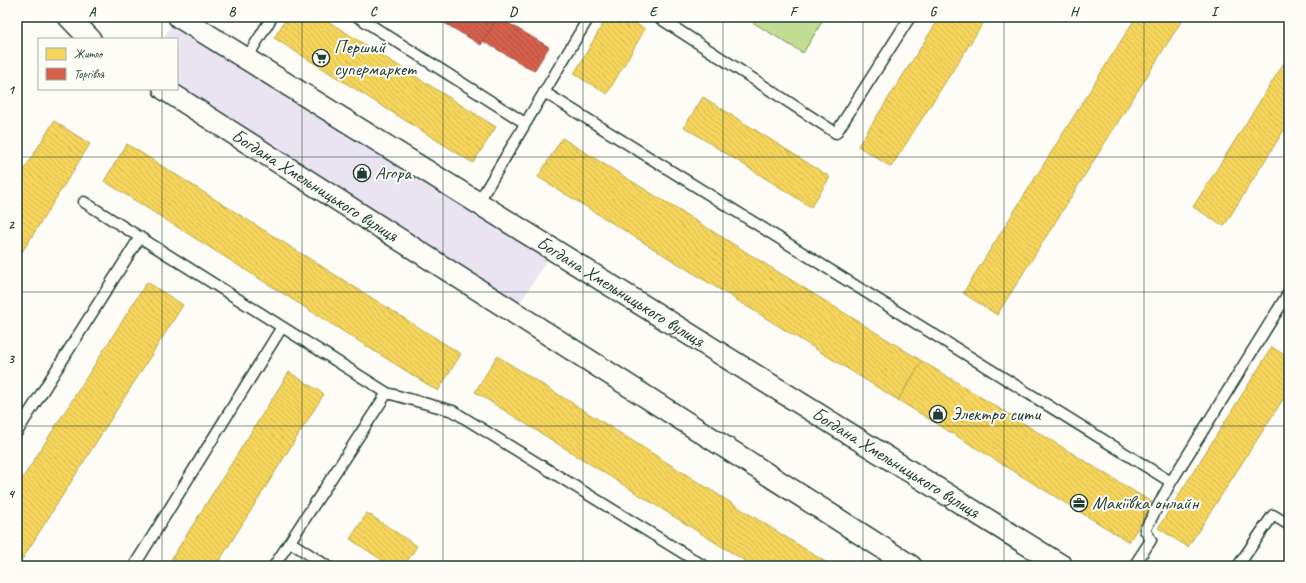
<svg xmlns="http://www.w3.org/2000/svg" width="1306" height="583" font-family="Caveat,sans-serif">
<defs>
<pattern id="homes-back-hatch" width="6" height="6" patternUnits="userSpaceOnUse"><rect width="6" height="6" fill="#f6d55c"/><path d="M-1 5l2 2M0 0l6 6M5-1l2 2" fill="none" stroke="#d2b851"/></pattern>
<pattern id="shops-back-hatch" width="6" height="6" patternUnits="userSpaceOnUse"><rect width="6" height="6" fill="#d6604d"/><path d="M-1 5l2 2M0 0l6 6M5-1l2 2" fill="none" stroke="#ad5041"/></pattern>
</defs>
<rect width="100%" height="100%" fill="#fdfcf7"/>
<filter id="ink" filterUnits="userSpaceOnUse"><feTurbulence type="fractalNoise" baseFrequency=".025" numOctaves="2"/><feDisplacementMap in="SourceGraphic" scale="8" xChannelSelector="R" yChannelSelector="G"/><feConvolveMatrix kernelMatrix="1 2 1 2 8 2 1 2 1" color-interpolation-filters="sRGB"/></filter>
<g filter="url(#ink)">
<!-- built -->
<path fill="#e9e4f0" d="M173,23l375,235 -28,45 -343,-215v-49h-14z"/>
<!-- grass -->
<path fill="#c5dd93" stroke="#728d64" d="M750,17h75l-22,36 -54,-33z"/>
<!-- homes -->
<path fill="url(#homes-back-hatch)" stroke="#b6a750" d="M287,17h34l175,110 -23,36 -199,-125z
M607,17h17l21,12 -38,65 -33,-20z
M940,17h47l-96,150 -33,-21z
M1136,17h48l-187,298 -34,-22z
M1289,55v67l-65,104 -31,-19z
M703,97l127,80 -19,30 -127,-80z
M54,121l36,23 -73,116v-79z
M562,138l360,223 -24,39 -360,-223z
M127,144l334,210 -23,37 -334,-210z
M147,282l36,23 -162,256 -4,-3v-71z
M1272,347l17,11v32l-101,157 -30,-19z
M497,356l335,210h-79l-278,-174z
M922,361l231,142 -24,39 -231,-142z
M289,372l35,22 -108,172h-49z
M367,513l50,33 -13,20h-13l-41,-27z
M1288,557l1,9h-7z"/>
<!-- shops -->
<path fill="url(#shops-back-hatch)" stroke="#9f5646" d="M444,17h54l-17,28 -40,-24z
M498,17l51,30 -15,24 -51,-30z"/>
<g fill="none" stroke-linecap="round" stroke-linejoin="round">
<defs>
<path id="lane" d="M358,17l167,106
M658,17l178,116 74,-116
M246,59l26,-42
M544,92l627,390
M84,202l303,191
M478,203l111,-186
M17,432l123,-195
M290,542l37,24
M134,566l148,-239
M274,566l113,-173 66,18 251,155
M1134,566l17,-26 -6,-10 26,-48 118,-190
M1238,566l35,-51 16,10"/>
<g id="street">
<path d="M69,17l21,22"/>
<path id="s1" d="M179,17l883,549"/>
<path id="s2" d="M164,89l747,477"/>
</g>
</defs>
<!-- lane casing -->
<use href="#lane" stroke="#1f3d34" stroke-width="13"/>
<!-- street casing -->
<use href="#street" stroke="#1f3d34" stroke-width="24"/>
<!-- lane -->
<use href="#lane" stroke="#fdfcf7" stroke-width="10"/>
<!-- street -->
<use href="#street" stroke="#fdfcf7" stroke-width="21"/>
</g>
</g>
<!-- grid -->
<path fill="none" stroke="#1f3d34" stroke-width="1" stroke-opacity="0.55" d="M162,17v22M302,17v549M443,17v549M583,17v549M723,17v549M863,17v549M1004,17v549M1144,17v549M162,89v477M17,157h1272M17,292h1272M17,426h1272"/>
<!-- icons -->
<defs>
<symbol id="supermarket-ring" viewBox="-11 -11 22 22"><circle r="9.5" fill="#fdfcf7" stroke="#1f3d34" stroke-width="1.5"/><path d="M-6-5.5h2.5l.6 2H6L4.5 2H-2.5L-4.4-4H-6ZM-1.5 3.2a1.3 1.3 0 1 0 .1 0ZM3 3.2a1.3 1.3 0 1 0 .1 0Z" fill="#1f3d34"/></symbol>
<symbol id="shop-ring" viewBox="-11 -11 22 22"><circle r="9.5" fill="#fdfcf7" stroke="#1f3d34" stroke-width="1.5"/><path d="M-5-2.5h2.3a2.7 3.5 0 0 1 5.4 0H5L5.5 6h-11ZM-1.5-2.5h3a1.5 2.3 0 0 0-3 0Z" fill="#1f3d34"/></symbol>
<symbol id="office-ring" viewBox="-11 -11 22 22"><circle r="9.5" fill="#fdfcf7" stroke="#1f3d34" stroke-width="1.5"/><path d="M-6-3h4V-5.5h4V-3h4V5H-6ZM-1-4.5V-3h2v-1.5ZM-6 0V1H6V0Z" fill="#1f3d34"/></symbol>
</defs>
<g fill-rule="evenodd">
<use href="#supermarket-ring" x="311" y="48" width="20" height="20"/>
<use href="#shop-ring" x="352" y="163" width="20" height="20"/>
<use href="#shop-ring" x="928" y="404" width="20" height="20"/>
<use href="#office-ring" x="1069" y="493" width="20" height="20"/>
</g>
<g text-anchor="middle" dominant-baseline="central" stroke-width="4" stroke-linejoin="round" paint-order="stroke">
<!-- poi labels -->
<g font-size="19" fill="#1f3d34" stroke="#fdfcf7" text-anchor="start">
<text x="334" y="47">Перший<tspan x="334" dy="22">супермаркет</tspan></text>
<text x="375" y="173">Агора</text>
<text x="951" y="414">Электро сити</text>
<text x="1092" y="503">Макіївка онлайн</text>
</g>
<!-- street labels -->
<g font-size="19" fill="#1f3d34" stroke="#fdfcf7">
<text stroke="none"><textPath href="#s2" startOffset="179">Богдана Хмельницького вулиця</textPath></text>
<text stroke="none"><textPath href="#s1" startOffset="520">Богдана Хмельницького вулиця</textPath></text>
<text stroke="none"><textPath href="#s1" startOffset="844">Богдана Хмельницького вулиця</textPath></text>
</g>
</g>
<!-- margin -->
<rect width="1306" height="583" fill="none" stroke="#fdfcf7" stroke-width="44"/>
<!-- legend -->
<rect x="38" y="38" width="140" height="52" fill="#fdfcf7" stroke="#a4b0a9"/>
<rect x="46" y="48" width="20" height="12" fill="#f6d55c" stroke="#a4b0a9"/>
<text x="74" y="58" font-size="12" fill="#1f3d34">Житло</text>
<rect x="46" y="68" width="20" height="12" fill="#d6604d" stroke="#a4b0a9"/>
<text x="74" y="78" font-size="12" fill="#1f3d34">Торгівля</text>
<rect x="22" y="22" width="1262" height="539" fill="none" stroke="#1f3d34" stroke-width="1.5"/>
<g font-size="13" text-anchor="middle" font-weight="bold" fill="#1f3d34">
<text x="92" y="16">A</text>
<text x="232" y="16">B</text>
<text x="373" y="16">C</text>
<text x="513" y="16">D</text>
<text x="653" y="16">E</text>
<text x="793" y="16">F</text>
<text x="933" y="16">G</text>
<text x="1074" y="16">H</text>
<text x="1214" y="16">I</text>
<text x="11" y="94">1</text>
<text x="11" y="229">2</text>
<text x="11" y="363">3</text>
<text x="11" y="498">4</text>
</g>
</svg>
